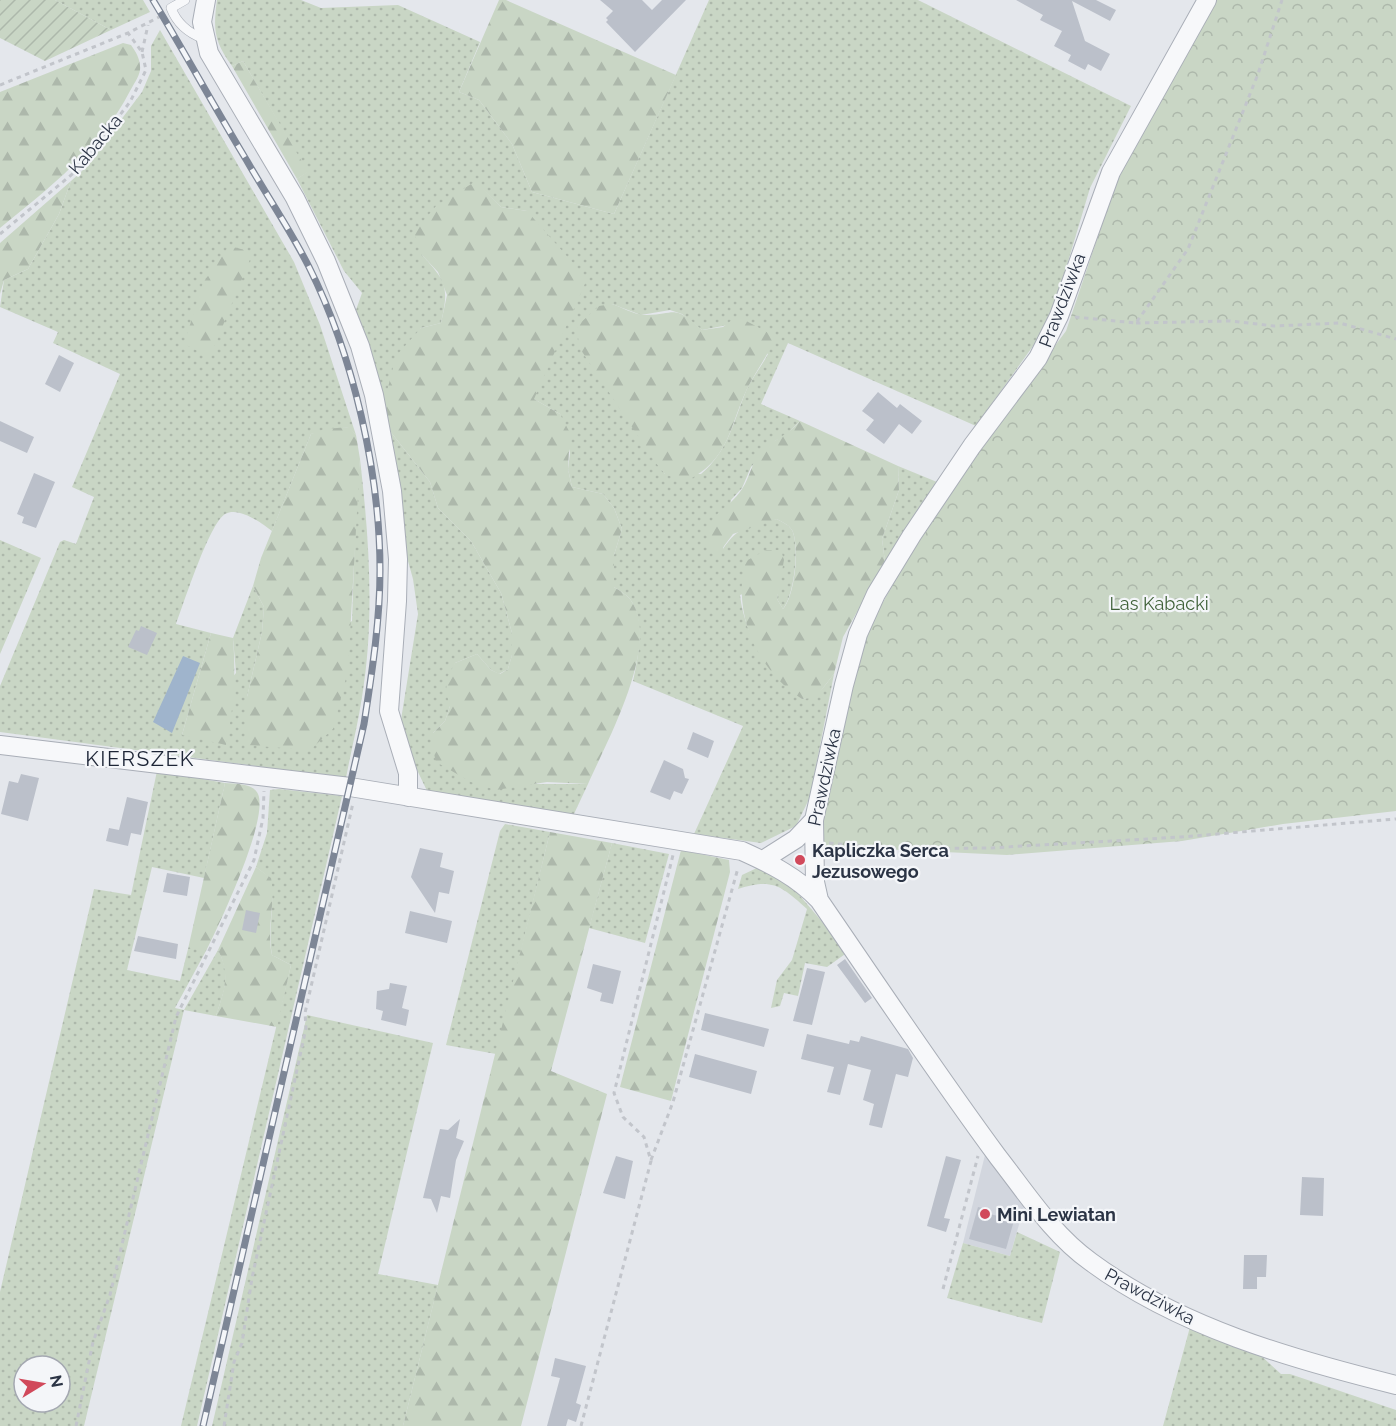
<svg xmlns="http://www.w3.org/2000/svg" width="1396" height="1426" font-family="Raleway,sans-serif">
<defs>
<pattern id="grass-dots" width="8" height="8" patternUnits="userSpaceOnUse" patternTransform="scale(1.5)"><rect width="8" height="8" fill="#c9d6c5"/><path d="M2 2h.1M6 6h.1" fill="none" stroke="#adb8ab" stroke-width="1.8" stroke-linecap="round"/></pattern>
<pattern id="forest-firs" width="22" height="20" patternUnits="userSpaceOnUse" patternTransform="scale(1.5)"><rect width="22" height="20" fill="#c9d6c5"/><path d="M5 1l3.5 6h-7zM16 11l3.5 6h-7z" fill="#adb8ab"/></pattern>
<pattern id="park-crowns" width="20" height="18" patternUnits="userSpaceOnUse" patternTransform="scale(1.5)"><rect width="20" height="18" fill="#c9d6c5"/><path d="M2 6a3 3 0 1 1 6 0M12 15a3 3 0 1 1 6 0" fill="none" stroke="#adb8ab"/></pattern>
<pattern id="garden-furrows" width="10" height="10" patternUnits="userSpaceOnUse" patternTransform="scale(1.5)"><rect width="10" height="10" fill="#c9d6c5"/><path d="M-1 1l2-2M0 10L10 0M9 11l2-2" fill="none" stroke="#adb8ab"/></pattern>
</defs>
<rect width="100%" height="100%" fill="#e4e7ec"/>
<!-- built -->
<path fill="#d2d6de" d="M985,1155l39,52 -14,49 -47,-13z"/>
<!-- grass -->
<path fill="url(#grass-dots)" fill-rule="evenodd" d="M55,0h88l7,12 -39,18z
M217,0h84l20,8 77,-3 82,37 -21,50 20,8 33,44 20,48 82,22 95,-214h209l213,106 -41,82 -34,114 -18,37 -62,87 -188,-83 -27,61 39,17 -16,16 -8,3 -25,27 -9,21 -11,12 -8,49c14,-22 29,-25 54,-30 5,3 12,6 15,11 8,16 2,66 -9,79l-6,-10 2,-18 -39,14c5,43 29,77 62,104 17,-2 22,-13 32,-25l-24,123 -14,29 -35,17 -67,-9 49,-108 -110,-45c5,-23 12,-57 -1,-79 -4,-7 -12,-11 -18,-15v-32l8,-26 -8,-21 -11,-14 -31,-7 -4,-18 2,-16 -10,-39 -26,-15 -7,-188 -26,-4 -25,-25 -54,73c25,27 27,33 19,68l-20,5 -37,75 -28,-93 6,-17 -18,-22 -47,-92 10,-7 -64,-111 -11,5c-18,-25 -19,-36 -15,-66zM612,304l29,11 29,-5 12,4 20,16 26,-5 40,29c-7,13 -16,24 -22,37 -13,32 -18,60 -45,83h-36l-86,-128z
M160,30l134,232 26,63 36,110 -8,-8 -37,7 -39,97c-11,-8 -33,-25 -47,-17 -16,10 -41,89 -49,110l35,9 -29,102 54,-62 -3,-35 20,-52 11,21 -2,25 -15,65 105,-76 4,-121 4,-41c9,78 15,160 2,238 -4,27 -11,54 -16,81l-346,-46v-46l60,-144 4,-2 12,4 18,-47 -22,-10 48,-113 -67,-31 5,-11 -58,-25 4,-27 24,-11 31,-55 12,-33 12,-11 59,-78 9,-21v-25z
M390,431l40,51 8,26 33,33 30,52 11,40v22l-4,14 -9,5 -8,-4 -14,-16 -22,9 -5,43 -5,15 -12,12 101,51h54l-15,32 -145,-23 -29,-61 19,-118 -5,-35 -7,-25z
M898,466l39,16 -52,80 -3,-23 17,-49z
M0,540l41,18 -41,96z
M157,771l68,12 -21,95 -52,-11 -25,103 53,11 8,-32h19l-32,59 9,2 34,-60c14,26 6,40 -2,66l-32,-6 -100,416h-84v-134l94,-403 37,6zM24,1366h36v36h-36z
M279,789l63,7 -145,630h-16l110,-461 -19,-10c-5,-26 4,-50 -2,-77l-14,-11 11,-34 3,-43z
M505,824l45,8 -54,222 -50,-9 54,-214z
M612,843l57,11 -24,89 -56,-15z
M759,867l30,16 59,69 -21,15 -22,-4 -7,33 -14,-3 -4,13 -9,2 6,-28 15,-20 15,-51c-26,-23 -34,-31 -69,-20l4,-14z
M307,1015l126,28 -55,231 60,11 -35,141h-191z
M1017,1232l43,20 -18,71 -95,-25 16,-55 47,13z
M1190,1327l69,27 22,20h9l106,36v16h-233z"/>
<!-- forest -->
<path fill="url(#forest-firs)" d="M499,0h7l170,75 -62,139 -82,-22 -20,-48 -33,-44 -20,-8z
M123,43l8,2c5,7 10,15 9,25 -1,7 -7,15 -10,21 -30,58 -81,97 -130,137v-136z
M243,61l65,111 -11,7 -65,-113z
M71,181l-12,33 -31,55 -24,11 -4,14v-51z
M476,181l25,26 26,4 60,68 -53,120 26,15 10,19 -2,36 4,18 31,7 11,14 8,21 -8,26v32c6,4 14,8 18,15 28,44 -25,139 -44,182l-41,-2 -51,8 -25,-8 -35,-20 -5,-21 2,-8 12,-12 5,-15 -4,-14 1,-14 8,-15 22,-9 14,16 9,4 8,-5 4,-14v-22l-11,-40 -30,-52 -33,-33 -8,-26 -40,-51 -6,-28 12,-47 25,-28 20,-5 6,-28 -9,-23 -16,-17 -8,-23 22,-26z
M229,246l24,6 -43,105 -26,-13 19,-61z
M612,304c9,3 21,10 31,11 34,1 28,-13 59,15l21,-3 14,-11 39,21c-8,18 -20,34 -29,52 -19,41 -17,70 -62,93l-20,-8 -10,-12 -76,-115 -2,-21 22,-20z
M800,421l98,45 1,24 -17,49 3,23 -42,75 -9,37 -15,19 -7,5 -10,1c-45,-28 -71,-88 -56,-138l20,-11h15l3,10 -7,39 6,10c12,-13 17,-64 9,-79 -3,-5 -10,-8 -15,-11l-44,15 -15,20 -10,-4c-4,-40 16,-34 34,-61 8,-12 9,-26 19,-37 12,-13 28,-17 39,-31z
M349,427l7,8 4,24 -12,211 -15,59 -23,21 -65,-5 2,-48 15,-65 2,-25 -11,-21 8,-28 50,-124 14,-5z
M211,633l22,5c3,37 1,70 -7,107l-44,-10z
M225,783c11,1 28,0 33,11 11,25 -38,129 -51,155h-19z
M550,832l62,11 -61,228 56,23 -86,332h-118z
M681,850l48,10 1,12 -59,229 -51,-14z
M256,867l15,11c5,27 -5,50 1,77l19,10 -14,62 -61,-11c8,-26 15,-40 2,-66z"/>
<!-- park -->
<path fill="url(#park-crowns)" d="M1210,0h186v811l-113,13 -101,17 -175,14 -188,-9 24,-148 31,-80 70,-124 122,-163 52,-154z"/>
<!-- garden -->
<path fill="url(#garden-furrows)" d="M0,0h55l56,30 -66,31 -45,-23z"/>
<!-- water -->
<path fill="#9fb4cc" d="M183,656l17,7 -28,70 -19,-11z"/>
<!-- building -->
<path fill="#bbc0ca" d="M600,0h42l10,10 10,-10h24l-51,52 -29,-30 2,-2 -2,-2 7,-7z
M1016,0h80l20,10 -6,11 -38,-20 13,40 25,13 -9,17 -13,-7 -3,6 -17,-9 3,-6 -17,-9 8,-15 -22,-11 3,-5z
M59,355l15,8 -14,29 -15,-8z
M878,392l19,16 3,-4 22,17 -10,13 -13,-10 -15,20 -18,-14 8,-10 -12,-9z
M0,421l34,16 -7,16 -27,-12z
M34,473l21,9 -19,46 -14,-5 2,-6 -7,-3z
M141,626l16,7 -10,22 -19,-8 8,-17 3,1z
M693,732l21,9 -6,17 -21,-9z
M664,760l19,9 2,9 4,1 -7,15 -8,-3 -4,9 -20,-8z
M21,774l18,4 -11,43 -27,-7 8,-33 9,2z
M127,797l21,5 -7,33 -10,-2 -3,13 -22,-5 3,-13 10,2z
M420,848l23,5 -3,14 14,4 -5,23 -10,-2 -4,21 -24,-36z
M167,873l23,4 -3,19 -24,-4z
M246,910l14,3 -4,20 -14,-3z
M410,911l42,10 -5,22 -42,-10z
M138,936l40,8 -2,15 -42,-8z
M845,959l27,39 -7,5 -28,-38z
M593,964l28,7 -8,33 -13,-3 2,-8 -15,-5z
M807,968l18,4 -13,53 -19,-4z
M390,983l17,3 -5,22 7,2 -3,16 -25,-6 2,-9 -7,-2 1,-18 12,-2z
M705,1013l64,16 -5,18 -63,-17z
M807,1034l42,10 1,-4 9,2 2,-6 47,13 5,9 -5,19 -12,-3 -14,54 -13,-3 5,-21 -11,-4 8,-30 -23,-6 -8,31 -13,-3 7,-25 -33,-8z
M695,1054l62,17 -6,23 -62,-17z
M460,1119l-4,19 8,3 -8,19 -6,38 -9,-2 -4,17 -6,-14 -8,-1 17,-69 8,1z
M616,1156l17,5 -8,38 -22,-6z
M946,1156l15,4 -17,58 6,1 -4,13 -19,-6z
M1302,1177l22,1 -1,38 -23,-1z
M978,1207l13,3 -1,4 12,3 -1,3 12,4 -7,25 -37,-10z
M1244,1255h23l-1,22h-9v12h-14z
M555,1358l31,8 -10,37 5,2 -5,17 -8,-3 -2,7h-19l13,-48 -9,-2z"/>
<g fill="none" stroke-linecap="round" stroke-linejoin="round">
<defs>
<path id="service" d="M185,0l-14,8c6,16 17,25 33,31"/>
<path id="minor" d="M206,0l-4,22 7,31 86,145 31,63 34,85 14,49 18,96 6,68 -1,42 -8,110 19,62v24
M1207,0l-96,172 -52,144 -21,42 -66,88 -60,89 -36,59 -18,40 -14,51 -30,135 1,62 4,18c59,86 117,173 179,257 29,37 54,77 93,105 88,65 200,97 305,123
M0,745l350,42 392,64c29,13 55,26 77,49
M763,860l33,-21 18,-19"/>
</defs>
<!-- service casing -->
<use href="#service" stroke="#a9aeb7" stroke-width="10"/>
<!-- minor casing -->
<use href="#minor" stroke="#a9aeb7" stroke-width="20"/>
<!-- path -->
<path stroke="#c2c5cb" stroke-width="3" stroke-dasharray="4.5 4.5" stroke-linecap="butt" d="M142,52l6,-27
M0,85l128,-52 33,-17
M0,234l76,-63 54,-69 16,-32 -4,-18 -14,-19
M1075,317l61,6 52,-74 70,-175 24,-74
M1136,323l94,-2 44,5 66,-3 56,16
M829,843l61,6 99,-1 192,-11 215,-18
M651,1160l22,-58 65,-234
M943,1289l35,-133
M76,1426l17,-84 17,-47 66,-278 78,-157 9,-42 1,-27
M224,1426l10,-64 8,-19 10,-65 54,-250 -1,-15 48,-210
M581,1426l70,-265 -7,-24 -21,-20 -9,-24 59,-238"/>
<!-- service -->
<use href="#service" stroke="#f7f8fa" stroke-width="9"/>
<!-- minor -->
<use href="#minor" stroke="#f7f8fa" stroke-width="18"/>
<defs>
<path id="rail" d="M153,0c32,53 62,108 94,161 20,35 44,70 62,106 44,88 71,205 71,303 0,52 -8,102 -16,154l-161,702"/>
</defs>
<!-- rail casing -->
<use href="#rail" stroke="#7d8696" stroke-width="7"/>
<!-- rail -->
<use href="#rail" stroke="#f4f6f9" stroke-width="4.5" stroke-dasharray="14" stroke-linecap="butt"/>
</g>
<!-- markers -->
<g fill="#d1495b" stroke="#f4f6f9" stroke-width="2">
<circle cx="800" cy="860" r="6"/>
<circle cx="985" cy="1214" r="6"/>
</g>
<g text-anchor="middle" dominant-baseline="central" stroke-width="4.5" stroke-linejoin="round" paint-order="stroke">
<!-- street labels -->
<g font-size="18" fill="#2b3445" stroke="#f4f6f9">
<text transform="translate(95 144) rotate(-50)">Kabacka</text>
<text transform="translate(1062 300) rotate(-69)">Prawdziwka</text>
<text transform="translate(824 777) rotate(-78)">Prawdziwka</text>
<text transform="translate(1150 1296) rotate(28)">Prawdziwka</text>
</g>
<!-- park labels -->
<g font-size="18" fill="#3f6138" stroke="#f4f6f9">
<text x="1159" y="603">Las Kabacki</text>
</g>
<!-- poi labels -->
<g font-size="18" font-weight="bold" fill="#2b3445" stroke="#f4f6f9" text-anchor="start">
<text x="812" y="850">Kapliczka Serca<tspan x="812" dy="21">Jezusowego</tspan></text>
<text x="997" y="1214">Mini Lewiatan</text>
</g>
<!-- quarter labels -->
<g font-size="21" letter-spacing="1.5" fill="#1d2536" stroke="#f4f6f9">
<text x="140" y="758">KIERSZEK</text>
</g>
</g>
<!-- north arrow -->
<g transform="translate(42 1384) rotate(79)"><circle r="28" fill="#f4f6f9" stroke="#a4a8b1" stroke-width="1.5"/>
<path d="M0-4.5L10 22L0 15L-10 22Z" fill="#d1495b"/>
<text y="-9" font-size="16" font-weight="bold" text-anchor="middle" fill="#2b3445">N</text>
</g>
</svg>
